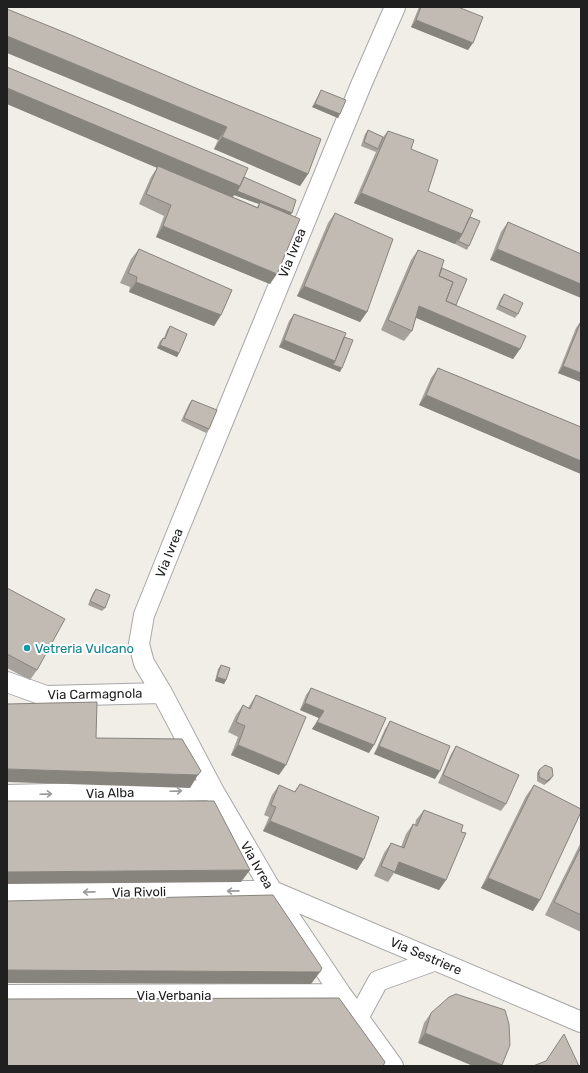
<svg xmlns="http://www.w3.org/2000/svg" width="588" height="1073" font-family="Rubik,sans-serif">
<rect width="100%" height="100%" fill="#f1eee7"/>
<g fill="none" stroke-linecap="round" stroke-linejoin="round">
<defs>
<path id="minor" d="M7,682l39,14 116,-3
M7,795l206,-5
M7,893l265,-2 309,131
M7,995l334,-1
M358,1018l20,-37 58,-21
M393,1066l-52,-72 -69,-103 -59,-101 -51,-97 -18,-30 -5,-19 5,-29 31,-77 186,-453 34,-78"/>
</defs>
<!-- minor casing -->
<use href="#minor" stroke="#a7a7a7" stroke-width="22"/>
<!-- minor -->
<use href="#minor" stroke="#fff" stroke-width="20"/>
</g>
<!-- wall -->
<path fill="#a6a19a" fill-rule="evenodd" d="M419,7h39l10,43 -57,-23z
M7,9l301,165 -8,12 -86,-37 4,-9z
M7,67l237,110 48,36 -2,2 -20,69 -114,-47 8,-21 -25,-12 12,-27 6,-9 -150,-64zM234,195l25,9 -2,3 -24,-10z
M321,90l19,24 -2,4 -26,-11 7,-13z
M368,130l15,7 5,-6 23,18 17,42 42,26 -1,29 -2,4 -12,-6 -101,-41 22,-51 -15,-6 4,-12z
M335,213l32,99 -7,10 -63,-26 31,-73z
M508,222l73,32 -91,6 11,-28z
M139,249l82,66 -7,11 -85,-34 1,-5 -10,-4 11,-24z
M418,250l24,18 14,37 64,44 -7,10 -97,-41 -4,13 -8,10 -23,-11 30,-70z
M504,294l14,20 -3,4 -19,-9 5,-11z
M294,314l50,23 -4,35 -61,-25 10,-26z
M581,321v61l-23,-9 18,-45z
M170,326l9,27 -2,4 -20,-9 3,-7 3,-3h1l3,-8z
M438,368l143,59v47l-162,-69 12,-27z
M192,400l17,29 -3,4 -25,-12 8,-17z
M7,588l30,82 -7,10 -23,-12z
M96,589l9,19 -3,3 -14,-6 5,-12z
M221,665l5,15 -2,4 -9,-3 3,-12z
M311,688l58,65 -57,-24 7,-11 -19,-8 6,-15z
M256,695l23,80 -48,-20 7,-18 -10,-5 8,-17 7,-10 5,3z
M390,721l45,58 -61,-25 11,-25z
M456,746l50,58 -5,7 -63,-28 13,-29z
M539,770l14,6 -3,4 -6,5 -7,-4v-8z
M300,784l64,75 -7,11 -94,-39 6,-14 -5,-2 8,-20 7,-10 15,7z
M534,785l-1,126 -52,-23 45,-92z
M424,810l22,70 -7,10 -45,-17 -6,9 -14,-6 10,-23 7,-10 10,4 5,-13 7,-10 2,1 1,-5z
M581,842v90l-36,-17z
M456,994l-38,49 6,-20 7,-10z"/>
<!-- shaded-wall -->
<path fill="#87837d" d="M416,20l57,23 -5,7 -57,-23z
M7,36l220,91 -9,13 -211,-87z
M7,88l233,98 52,27 -3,3 -29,-14 -1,2 -25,-9 -3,4 -224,-95z
M315,104l25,10 -2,4 -26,-11z
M222,137l86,37 -8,12 -86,-37z
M361,193l101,41 -7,10 -101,-41z
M163,226l114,48 -7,10 -114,-47z
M497,249l84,35v14l-91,-38z
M136,282l85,33 -7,11 -85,-34z
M304,286l63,26 -7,10 -63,-26z
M419,306l101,43 -7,10 -101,-43z
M284,340l51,21 7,7 -2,4 -61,-25z
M160,345l19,8 -2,4 -20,-9z
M563,366l18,7v9l-23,-9z
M426,395l155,66v13l-162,-69z
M217,677l9,3 -2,4 -9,-3z
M305,703l19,8 -5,7 -19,-8z
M317,722l57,23 -5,8 -57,-24z
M238,745l48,20 -7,10 -48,-20z
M379,746l61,25 -5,8 -61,-25z
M7,769l191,6 -8,13 -183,-6z
M553,776l-3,4 -6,5 3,-4z
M270,821l94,38 -7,11 -94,-39z
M399,862l47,18 -7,10 -45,-17z
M250,870l-9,12 -234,2v-12z
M488,878l52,22 -7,11 -52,-23z
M7,970l313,2 -9,12 -304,-1z
M425,1033l77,32 -1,1h-28l-55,-23z"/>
<!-- building -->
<path fill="#c1bbb3" stroke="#87837d" d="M421,7h37l25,10 -10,26 -57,-23z
M7,9l64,26 127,54 123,50 -13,35 -86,-37 5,-10 -220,-91z
M7,67l241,101 -8,18 -233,-98z
M321,90l25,10 -6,14 -25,-10z
M368,130l15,7 -5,12 -14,-7z
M388,131l26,9 -3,9 27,11 -10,31 45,19 -11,24 -101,-41z
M158,166l100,42 2,-6 40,17 -23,55 -114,-48 8,-21 -25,-11z
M244,177l52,23 -4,13 -55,-22 3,-5z
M335,213l58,26 -26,73 -63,-26z
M470,217l10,4 -11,25 -11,-5 4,-7z
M508,222l73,32v30l-84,-35z
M139,249l93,41 -11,25 -85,-33 1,-5 -9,-4z
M418,250l26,10 -5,16 14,6 -7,19 80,35 -6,13 -101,-43 -7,25 -24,-11z
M442,268l25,11 -11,26 -10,-4 7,-19 -14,-6z
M504,294l19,9 -5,11 -19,-9z
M294,314l52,19 -11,28 -51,-21z
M581,321v52l-18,-7z
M170,326l17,8 -8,19 -19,-8 3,-7 2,1z
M344,337l9,3 -11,28 -9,-3 2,-4z
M438,368l143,59v34l-155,-66z
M192,400l25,10 -8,19 -25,-11z
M7,588l58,31 -28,51 -30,-16z
M96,589l14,6 -5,13 -15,-7z
M221,665l9,3 -4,12 -9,-3z
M311,688l75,30 -12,27 -57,-23 7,-11 -19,-8z
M256,695l50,22 -20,48 -48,-20 7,-19 -9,-4 7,-17 7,4z
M97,702l-1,36 86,1 19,32 -3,4 -191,-6v-65z
M390,721l60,25 -10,25 -61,-25z
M456,746l63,29 -13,29 -63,-29z
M545,765l7,3 1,8 -6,5 -8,-4v-7z
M300,784l79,33 -15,42 -94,-38 6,-14 -5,-2 8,-20 16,7z
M534,785l47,24v3l-41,88 -52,-22z
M7,801h207l36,69 -243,2z
M424,810l39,15 -2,7 5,1 -20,47 -47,-18 -4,10 -14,-6 10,-23 13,5 9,-24 4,2z
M581,847v68l-27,-13z
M273,895l49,73 -2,4 -313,-2v-69z
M456,994l49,16 4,14 1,21 -8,20 -77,-32 6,-20 18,-16z
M339,998l46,64 -2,4h-376v-67z
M564,1034l15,32h-46l13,-5z"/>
<!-- one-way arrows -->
<defs><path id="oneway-shaft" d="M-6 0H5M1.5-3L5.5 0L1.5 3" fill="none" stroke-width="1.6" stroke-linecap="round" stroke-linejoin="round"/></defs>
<g stroke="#9b9b9b">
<use href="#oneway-shaft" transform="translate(176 791) rotate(-2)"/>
<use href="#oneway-shaft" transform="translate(46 794) rotate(-2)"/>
<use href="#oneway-shaft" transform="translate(233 891) rotate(179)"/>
<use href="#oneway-shaft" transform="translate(89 892) rotate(179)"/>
</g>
<!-- markers -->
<circle fill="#0f9aa8" stroke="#fff" stroke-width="1.5" cx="27" cy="648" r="4"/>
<g text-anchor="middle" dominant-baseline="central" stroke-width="4" stroke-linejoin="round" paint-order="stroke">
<!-- street labels -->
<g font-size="13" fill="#202020" stroke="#fff">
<text transform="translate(292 253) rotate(-68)">Via Ivrea</text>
<text transform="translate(169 553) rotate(-68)">Via Ivrea</text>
<text transform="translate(95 694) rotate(-1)">Via Carmagnola</text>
<text transform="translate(110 793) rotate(-2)">Via Alba</text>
<text transform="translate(257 865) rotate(60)">Via Ivrea</text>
<text transform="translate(139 892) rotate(-1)">Via Rivoli</text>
<text transform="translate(426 956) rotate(23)">Via Sestriere</text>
<text x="174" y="995">Via Verbania</text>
</g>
<!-- culture labels -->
<g font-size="13" fill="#0d838f" stroke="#fff" text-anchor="start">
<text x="35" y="648">Vetreria Vulcano</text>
</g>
</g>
<!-- border -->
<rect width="588" height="1073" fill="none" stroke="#202020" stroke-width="16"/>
</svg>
